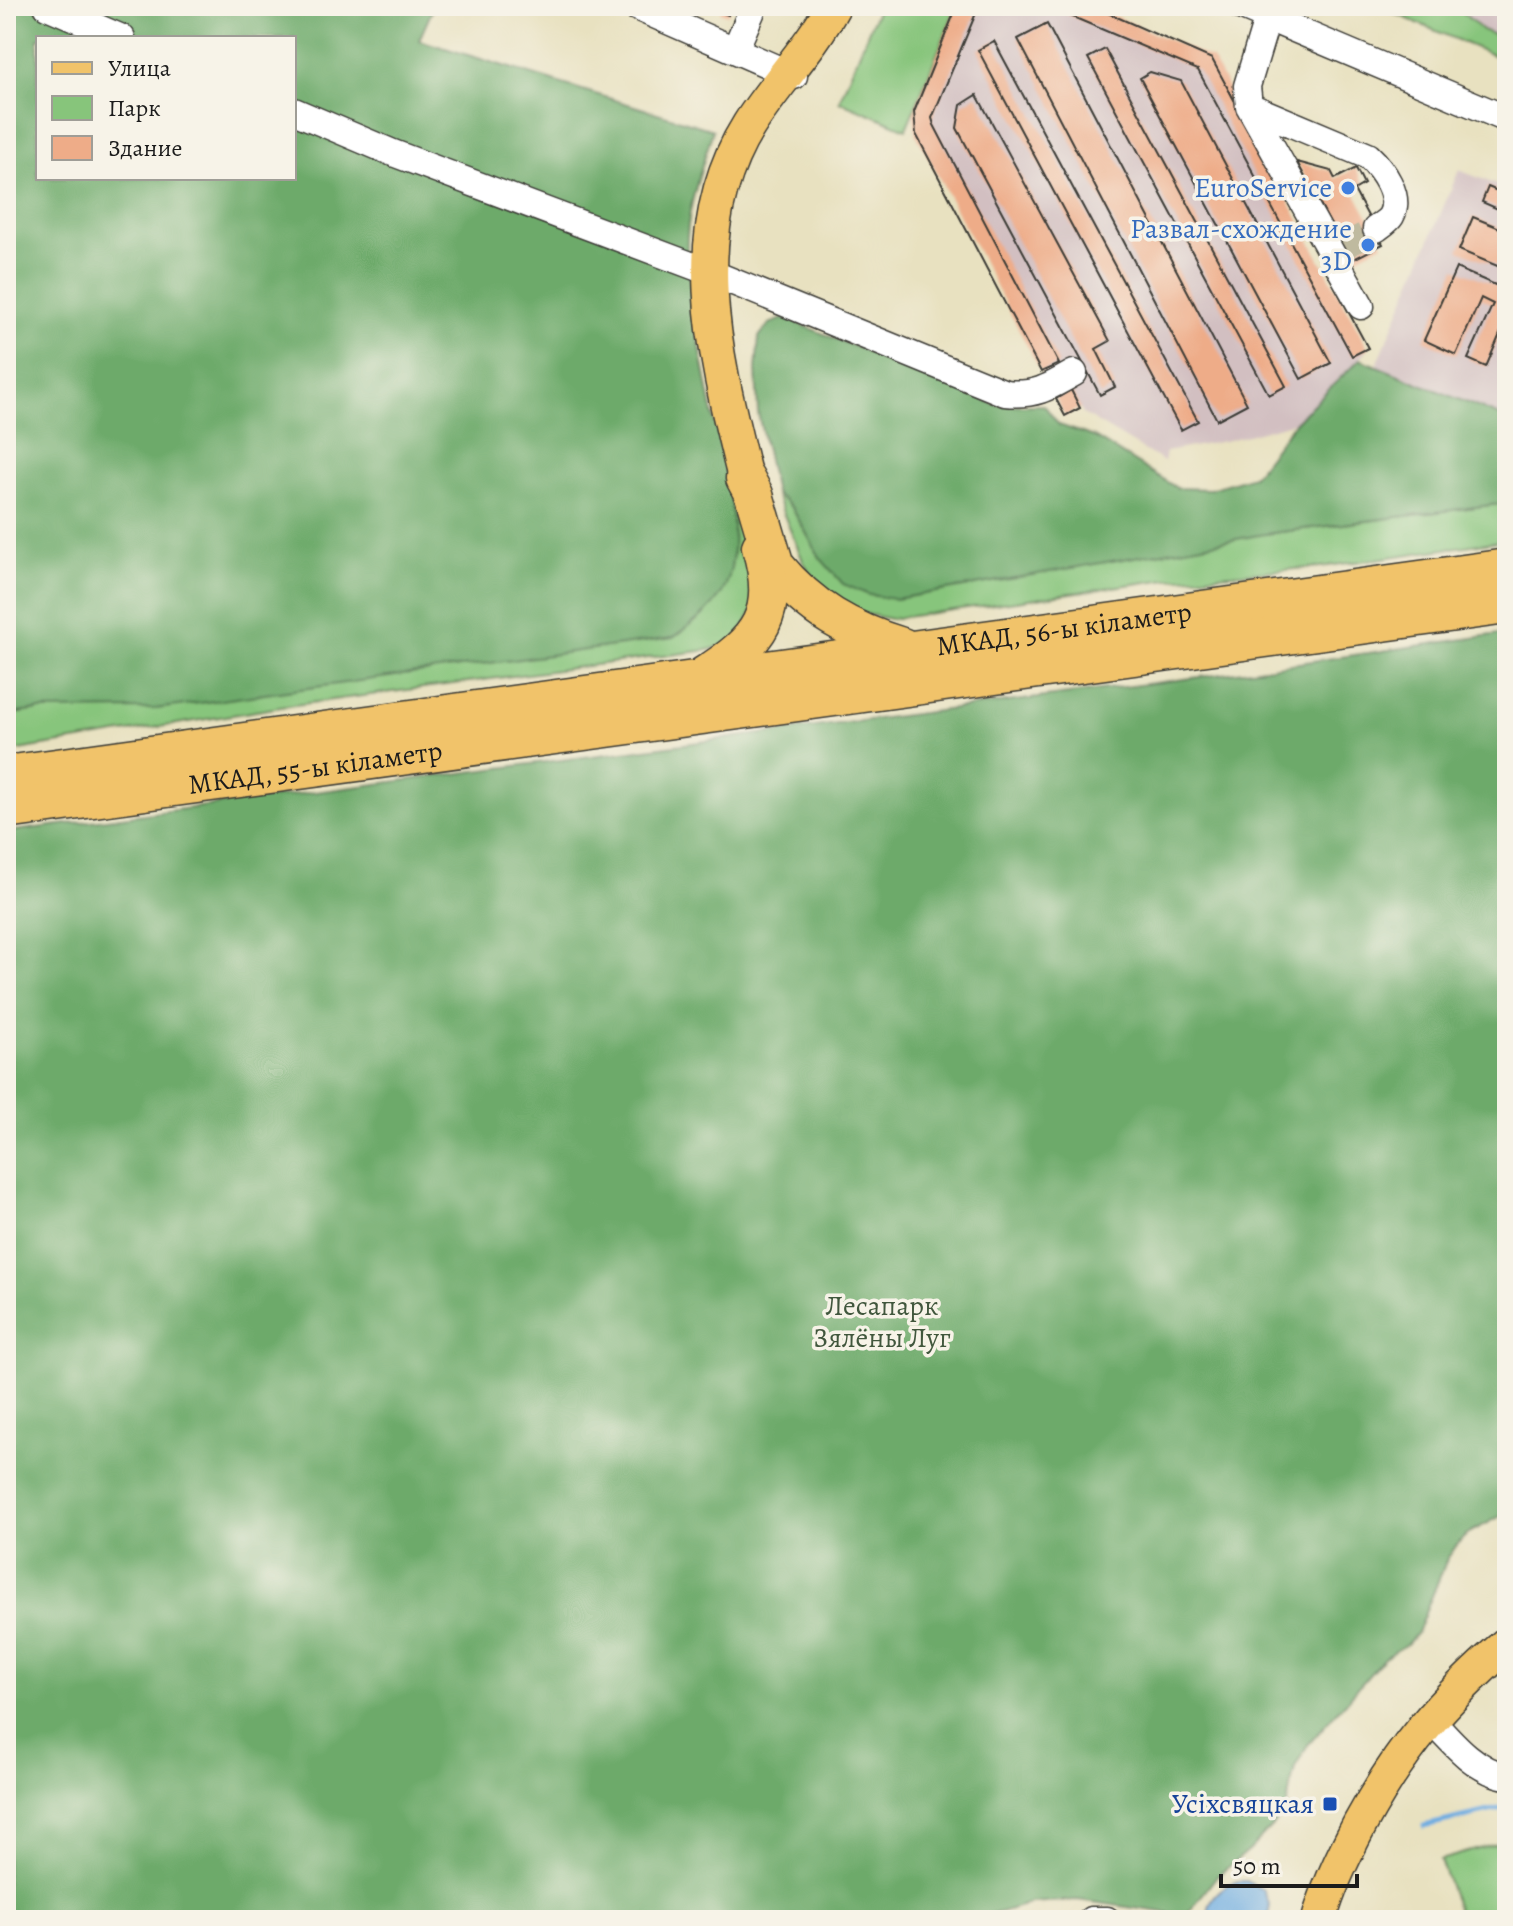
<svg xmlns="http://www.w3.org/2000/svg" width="1513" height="1926" font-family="Alegreya,serif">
<rect width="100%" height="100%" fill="#f7f3e8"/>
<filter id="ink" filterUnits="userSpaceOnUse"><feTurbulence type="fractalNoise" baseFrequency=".0125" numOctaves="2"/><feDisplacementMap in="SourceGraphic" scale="16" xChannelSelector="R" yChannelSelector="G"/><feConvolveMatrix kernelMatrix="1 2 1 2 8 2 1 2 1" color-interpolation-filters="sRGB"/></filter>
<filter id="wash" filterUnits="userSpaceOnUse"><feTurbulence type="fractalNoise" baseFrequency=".006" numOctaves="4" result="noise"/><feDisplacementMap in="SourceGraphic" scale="32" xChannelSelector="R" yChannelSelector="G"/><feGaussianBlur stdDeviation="1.8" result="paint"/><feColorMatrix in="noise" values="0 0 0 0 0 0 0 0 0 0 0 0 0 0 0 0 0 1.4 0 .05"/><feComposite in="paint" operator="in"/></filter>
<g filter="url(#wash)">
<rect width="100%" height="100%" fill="#e8e1c0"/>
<!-- industrial -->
<path fill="#d2bfc1" d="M957,6h135l120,53 156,289 -8,11 -65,63 -66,18 -63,12 -2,10 -81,-48 -3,-6 -15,8 -149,-282 -2,-22z
M1409,6h98v42z
M1459,170l48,19v230l-131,-52z"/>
<!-- green -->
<path fill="#87c57b" stroke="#52704c" stroke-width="2" d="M879,6h78l-51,123 -67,-28z
M1377,6h78l27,24 25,10v21z
M775,493l17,15 29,51 444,-25 242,-31v37l-186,27 -153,12 -277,40 -31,-6 -43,-29 -14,-23z
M738,498l27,91 -30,53 -27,8 -421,56 -281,46v-37l32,-5 695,-155 -1,-56z
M1507,1841v79h-46l-21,-60z"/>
<!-- forest -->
<path fill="#6daa6b" stroke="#446344" stroke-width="2" fill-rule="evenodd" d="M6,6h428l-15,34 294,90c-12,42 -31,87 -25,132 5,44 12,89 21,133 10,52 41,149 13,198 -12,19 -31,32 -49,45l-517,71 -118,1 -32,5zM38,38h256v140h-256z
M785,318l212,87h47l15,20 35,12 83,51 33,1 43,-13 42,-54 65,-63 147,60v84l-242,31 -369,65 -27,-4 -26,-11 -22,-25 -29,-51 -17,-15 -17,-80 -2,-44 3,-32 10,-13z
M1507,633v880l-38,20 -10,9 -12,17 -30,74 -10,11 -24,15 -76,87 -12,21 -10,46 -37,38 -32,26 -27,35 -6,3 -106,-15 -46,3 -57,17h-968v-1088l1209,-157z"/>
<!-- water -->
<path fill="#6fade1" stroke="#46647e" stroke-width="2" d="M1238,1881h9l16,9 7,16 -3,14h-58c-4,-20 11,-33 29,-39z"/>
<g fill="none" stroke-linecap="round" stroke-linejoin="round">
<!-- stream -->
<path stroke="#6fade1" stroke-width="5" d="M1424,1826l83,-19"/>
</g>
<g id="blocks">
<!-- building -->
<path fill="#eeac88" d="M723,6h8l-3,9 -8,-3z
M957,6h22l-47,112 2,7 125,239 -18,8 -125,-238 -2,-22z
M1047,6h45l120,53 156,289 -16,8 -154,-286z
M1047,24l200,380 -30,16 -199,-381z
M994,41l204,380 -17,9 -203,-380z
M1105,49l181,337 -17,9 -181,-337z
M1150,72l31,9 150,282 -30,16 -161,-301z
M977,95l133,246 -14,8 19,38 -15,8 -143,-267 4,-23z
M1297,162l34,9 4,8 21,-11 8,16 -10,6 29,54 -33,17z
M1488,187l19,8v18l-25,-11z
M1473,217l34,14v39l-48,-20z
M1456,268l51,22v28l-21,49 -18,-8 25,-55 -12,-6 -25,57 -32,-15z
M1507,356v20l-7,-3z
M1071,390l9,18 -15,8 -9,-17z"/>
</g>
</g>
<g filter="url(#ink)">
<use href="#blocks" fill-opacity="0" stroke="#3b3a35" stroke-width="2"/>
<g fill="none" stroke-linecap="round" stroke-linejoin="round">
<!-- minor-tunnel -->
<path stroke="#bfba9f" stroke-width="26" stroke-dasharray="26 13" stroke-linecap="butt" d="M1341,248l35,-19"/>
<defs>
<path id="minor" d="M47,6l75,32
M634,6l160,70
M1240,6l267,113
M1271,6l-24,80 2,20 112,200
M735,50l19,-44
M1249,106l119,50c14,13 34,40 23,60 -3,5 -10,9 -15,13
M294,111l99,42 316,119 296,121c30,3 43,-5 69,-20
M1430,1718c20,22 46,54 77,58
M1091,1920h16"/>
<path id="major" d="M745,478c-28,-115 -64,-245 4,-353 26,-41 61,-76 84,-119
M1319,1920c9,-33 25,-66 41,-96 42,-77 81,-122 147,-180"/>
<g id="highway">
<path d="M745,478l9,17 21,71c35,43 75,65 127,81"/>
<path d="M704,676c56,-35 77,-62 57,-129"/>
<path id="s1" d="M6,775l1501,-207"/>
<path id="s2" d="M6,810l1501,-205"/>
</g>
</defs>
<!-- minor casing -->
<use href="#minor" stroke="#3b3a35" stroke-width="29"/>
<!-- major casing -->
<use href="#major" stroke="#3b3a35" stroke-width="37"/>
<!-- highway casing -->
<use href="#highway" stroke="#3b3a35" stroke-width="41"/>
<!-- minor -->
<use href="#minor" stroke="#fff" stroke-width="26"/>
<!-- major -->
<use href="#major" stroke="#f1c36a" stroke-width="34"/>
<!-- highway -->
<use href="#highway" stroke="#f1c36a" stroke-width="38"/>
</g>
</g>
<!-- markers -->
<g fill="#3f7fe0" stroke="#f7f3e8" stroke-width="3">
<circle cx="1348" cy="188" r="8"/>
<circle cx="1368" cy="245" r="8"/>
</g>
<rect fill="#1a4fb4" stroke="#f7f3e8" stroke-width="3" x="1322" y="1796" width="16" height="16" rx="4"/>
<g text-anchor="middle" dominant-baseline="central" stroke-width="7" stroke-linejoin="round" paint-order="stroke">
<!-- shop labels -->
<g font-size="28" fill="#366cbe" stroke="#f7f3e8" text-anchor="end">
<text x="1332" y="188">EuroService</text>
<text x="1352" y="229">Развал-схождение<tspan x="1352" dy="32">3D</tspan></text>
</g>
<!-- street labels -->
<g font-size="28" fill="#1c1c1c" stroke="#f7f3e8">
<text stroke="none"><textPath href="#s1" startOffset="1068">МКАД, 56-ы кіламетр</textPath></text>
<text stroke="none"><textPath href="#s2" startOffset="312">МКАД, 55-ы кіламетр</textPath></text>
</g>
<!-- park labels -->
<g font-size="28" fill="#41573d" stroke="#f7f3e8">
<text x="882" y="1306">Лесапарк<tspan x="882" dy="32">Зялёны Луг</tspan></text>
</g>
<!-- transit labels -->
<g font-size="28" fill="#164399" stroke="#f7f3e8" text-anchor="end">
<text x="1314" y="1804">Усіхсвяцкая</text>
</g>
</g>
<!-- margin -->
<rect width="1513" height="1926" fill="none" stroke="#f7f3e8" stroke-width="32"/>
<!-- legend -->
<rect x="36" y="36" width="260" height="144" fill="#f7f3e8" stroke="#9f9d96" stroke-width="2"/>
<rect x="52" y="62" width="40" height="12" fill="#f1c36a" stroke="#9f9d96" stroke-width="2"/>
<text x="108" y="76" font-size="24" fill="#1c1c1c">Улица</text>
<rect x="52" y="96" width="40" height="24" fill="#87c57b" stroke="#9f9d96" stroke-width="2"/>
<text x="108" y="116" font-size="24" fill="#1c1c1c">Парк</text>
<rect x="52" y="136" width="40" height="24" fill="#eeac88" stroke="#9f9d96" stroke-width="2"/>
<text x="108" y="156" font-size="24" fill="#1c1c1c">Здание</text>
<!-- scale -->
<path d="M1221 1874v12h136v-12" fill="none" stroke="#1c1c1c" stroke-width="4"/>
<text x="1233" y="1874" font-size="24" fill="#1c1c1c" stroke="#f7f3e8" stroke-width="6" paint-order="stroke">50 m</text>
</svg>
